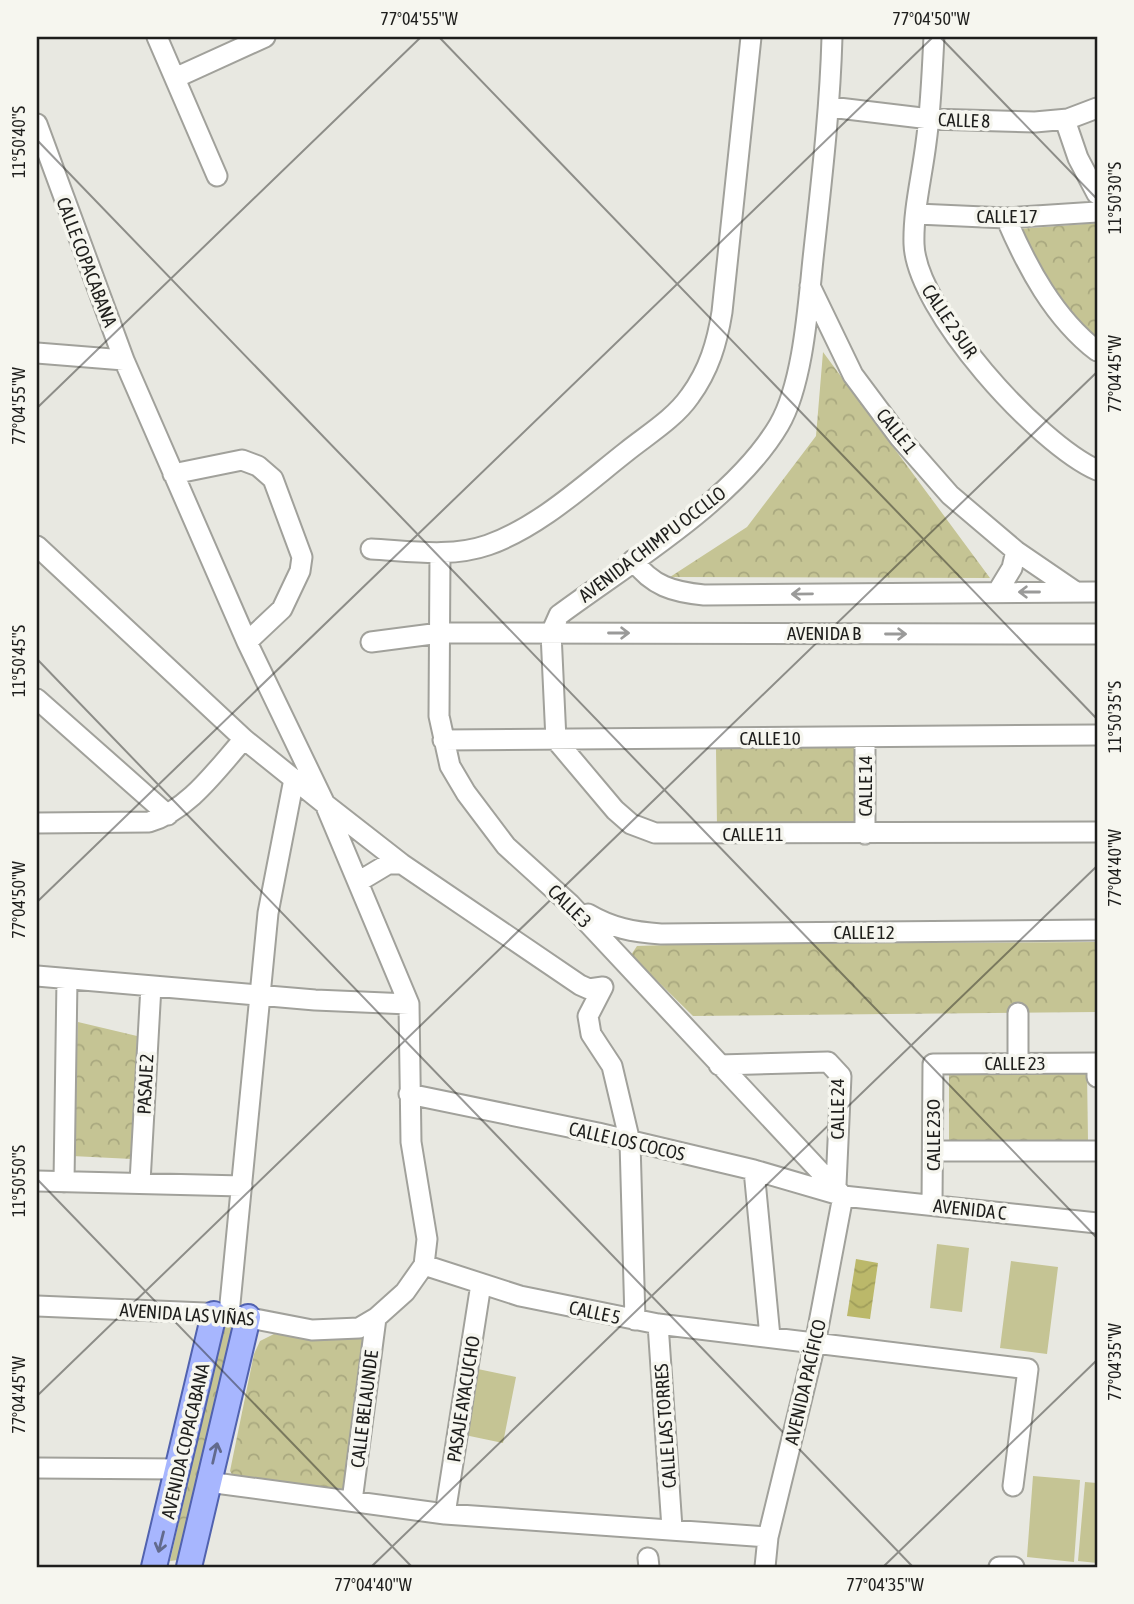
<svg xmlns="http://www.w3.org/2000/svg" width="1134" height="1604" font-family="'Asap Condensed',sans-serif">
<defs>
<pattern id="park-crowns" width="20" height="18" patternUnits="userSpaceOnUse" patternTransform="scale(1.75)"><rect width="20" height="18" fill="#c5c494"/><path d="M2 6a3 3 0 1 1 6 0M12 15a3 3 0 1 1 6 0" fill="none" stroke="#a9a87f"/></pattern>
<pattern id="water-waves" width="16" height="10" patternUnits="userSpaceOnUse" patternTransform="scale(1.75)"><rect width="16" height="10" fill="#bbb86a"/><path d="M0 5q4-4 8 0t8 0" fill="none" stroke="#a09e5b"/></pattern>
</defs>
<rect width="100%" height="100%" fill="#e8e8e1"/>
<!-- park -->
<path fill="url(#park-crowns)" d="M1097,223v117c-36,-30 -59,-70 -79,-111z
M823,352l167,226 -320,-1 77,-50 69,-91z
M854,747l2,77 -139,2 -1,-77z
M1097,942v70l-404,4 -62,-61 6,-9 58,-2z
M78,1022l59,14 -5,123 -60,-3z
M1087,1071l1,70h-139v-69z
M229,1324l5,4 -56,232 -8,1 53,-235z
M274,1334l40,4 50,-3 4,6 -24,147 -7,3 -101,-10 -6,-10 24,-117 6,-13z"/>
<!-- pitch -->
<path fill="#c5c494" d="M937,1244l32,4 -7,64 -32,-4z
M1011,1261l47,6 -11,87 -47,-6z
M473,1368l43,9 -13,66 -43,-9z
M1033,1476l47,4 -6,82 -47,-5z
M1085,1482l12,1v80l-19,-2z"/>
<!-- water -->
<path fill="url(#water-waves)" d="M856,1259l22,4 -8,56 -23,-3z"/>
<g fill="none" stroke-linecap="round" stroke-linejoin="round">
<defs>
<path id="minor" d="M157,37l60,139
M832,37c-2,74 -11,148 -19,222 -5,48 -10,125 -34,166 -44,75 -150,138 -220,190l-8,18 5,107 59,70 16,14 24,9 442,-1
M934,37c-2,35 -3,71 -8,106 -4,33 -13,68 -12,101 2,66 124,200 183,226
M175,78l90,-41
M830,107l100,12 105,3 33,-3 29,-11
M1065,120l13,38 19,36
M37,124l87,236 123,282 78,162 84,200 2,138 16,97 -3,26 -19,27 -29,26 -17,10 -47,2 -83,-16 -192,-8
M917,214l89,4 91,-6
M1006,218c21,49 48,100 91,133
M810,286l43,89 47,63 50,57 66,56 60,41
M37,353l87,7
M173,474l69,-14 16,6 15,13 29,78 -2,14 -18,38 -35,33
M37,546l207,193 81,65 77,60 178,121 9,4 14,-2 -15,29 3,18 21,32 18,76 5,178
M371,549c38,2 80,9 117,-4 51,-18 96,-60 138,-93 21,-17 48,-33 64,-56 19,-26 27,-53 32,-84l29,-275
M440,553l-1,163 11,50 16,27 40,53 64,58 273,292
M633,560c19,26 40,32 71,35l393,-3
M998,591l14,-23 4,-17
M371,642l69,-9 657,1
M37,699l131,116
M865,738v96
M443,740l654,-5
M37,823l112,-1c40,-12 68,-53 95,-83
M358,882l30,-18h14
M588,914c24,14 45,18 73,20l436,-4
M37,976l278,24 94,4
M1018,1013v50
M719,1065l109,-3 13,14 -5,109
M409,1094l189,39 156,37 89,26 254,27
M933,1151h164
M754,1170l16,167
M37,1181l205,5
M64,1182l3,-203
M140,1182l11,-196
M932,1205l1,-141 164,-1v14
M424,1265l96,31 138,28 370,45 -15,117
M229,1314l39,-401 26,-134
M658,1324l14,204
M37,1468l142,1
M208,1482l237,32 323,23
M352,1501l24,-183
M445,1514l36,-230
M648,1558l1,9
M765,1567l3,-30 47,-193 28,-148
M999,1567h15"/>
<path id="major" d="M154,1567l60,-253
M189,1567l59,-250"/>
</defs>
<!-- minor casing -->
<use href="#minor" stroke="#a1a19b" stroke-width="23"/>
<!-- major casing -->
<use href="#major" stroke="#5162af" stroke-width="28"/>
<!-- minor -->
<use href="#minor" stroke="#fff" stroke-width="19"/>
<!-- major -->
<use href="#major" stroke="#a7b6fe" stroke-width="24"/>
</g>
<!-- one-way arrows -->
<defs><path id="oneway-shaft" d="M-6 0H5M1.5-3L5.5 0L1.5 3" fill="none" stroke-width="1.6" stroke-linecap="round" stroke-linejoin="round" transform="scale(1.75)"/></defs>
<g stroke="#9a9a99">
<use href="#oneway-shaft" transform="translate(1029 592) rotate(-180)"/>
<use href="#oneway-shaft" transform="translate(802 594) rotate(179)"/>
<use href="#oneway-shaft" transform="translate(619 633)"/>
<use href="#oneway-shaft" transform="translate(896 634)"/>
</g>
<g stroke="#626a8d">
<use href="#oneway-shaft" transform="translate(215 1453) rotate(-77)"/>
<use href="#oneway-shaft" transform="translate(161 1542) rotate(104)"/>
</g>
<!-- ticks -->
<path fill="none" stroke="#1e1e1c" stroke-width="2" stroke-opacity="0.45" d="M439,37l658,682M940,37l157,162M37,140l1060,1098M37,408l384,-371M37,659l876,908M37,902l896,-865M37,1179l375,388M37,1396l1060,-1024M371,1567l726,-701M883,1567l214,-207"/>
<g text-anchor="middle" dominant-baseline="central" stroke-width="7" stroke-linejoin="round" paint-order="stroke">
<!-- street labels -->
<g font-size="19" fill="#1e1e1c" stroke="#f6f6ef">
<text transform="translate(964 120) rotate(2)">CALLE 8</text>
<text x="1007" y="216">CALLE 17</text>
<text transform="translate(87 262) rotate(69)">CALLE COPACABANA</text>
<text transform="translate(950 321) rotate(56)">CALLE 2 SUR</text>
<text transform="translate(897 431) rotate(51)">CALLE 1</text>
<text transform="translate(652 544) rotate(-37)">AVENIDA CHIMPU OCCLLO</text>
<text x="824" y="633">AVENIDA B</text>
<text x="770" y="738">CALLE 10</text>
<text transform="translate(865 786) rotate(-90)">CALLE 14</text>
<text x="753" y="834">CALLE 11</text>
<text transform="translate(570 906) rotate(45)">CALLE 3</text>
<text x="864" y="932">CALLE 12</text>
<text x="1015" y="1063">CALLE 23</text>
<text transform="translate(145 1084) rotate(-87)">PASAJE 2</text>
<text transform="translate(837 1109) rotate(-90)">CALLE 24</text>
<text transform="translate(933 1135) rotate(-90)">CALLE 23O</text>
<text transform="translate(627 1141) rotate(13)">CALLE LOS COCOS</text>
<text transform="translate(970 1209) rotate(6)">AVENIDA C</text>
<text transform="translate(595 1312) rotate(12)">CALLE 5</text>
<text transform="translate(187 1314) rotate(4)">AVENIDA LAS VIÑAS</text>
<text transform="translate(805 1382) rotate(-77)">AVENIDA PACÍFICO</text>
<text transform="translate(463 1399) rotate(-81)">PASAJE AYACUCHO</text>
<text transform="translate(364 1409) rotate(-83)">CALLE BELAUNDE</text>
<text transform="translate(665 1426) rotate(-94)">CALLE LAS TORRES</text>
<text transform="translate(185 1441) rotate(-77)">AVENIDA COPACABANA</text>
</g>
</g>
<!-- border -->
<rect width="1134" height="1604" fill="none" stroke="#f6f6ef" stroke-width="77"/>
<rect x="38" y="38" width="1058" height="1528" fill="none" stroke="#1e1e1c" stroke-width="2.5"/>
<g font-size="18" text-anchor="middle" fill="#1e1e1c">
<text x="419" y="25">77°04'55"W</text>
<text x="931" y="25">77°04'50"W</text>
<text transform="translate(19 142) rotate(-90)" y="6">11°50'40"S</text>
<text transform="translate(1115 198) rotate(-90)" y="6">11°50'30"S</text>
<text transform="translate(1115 374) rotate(-90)" y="6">77°04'45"W</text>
<text transform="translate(19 406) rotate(-90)" y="6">77°04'55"W</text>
<text transform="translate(19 661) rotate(-90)" y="6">11°50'45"S</text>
<text transform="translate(1115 717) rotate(-90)" y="6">11°50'35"S</text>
<text transform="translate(1115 868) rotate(-90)" y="6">77°04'40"W</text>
<text transform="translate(19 900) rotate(-90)" y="6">77°04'50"W</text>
<text transform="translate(19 1181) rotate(-90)" y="6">11°50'50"S</text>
<text transform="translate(1115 1362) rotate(-90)" y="6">77°04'35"W</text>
<text transform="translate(19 1395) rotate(-90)" y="6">77°04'45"W</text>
<text x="373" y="1591">77°04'40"W</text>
<text x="885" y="1591">77°04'35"W</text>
</g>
</svg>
